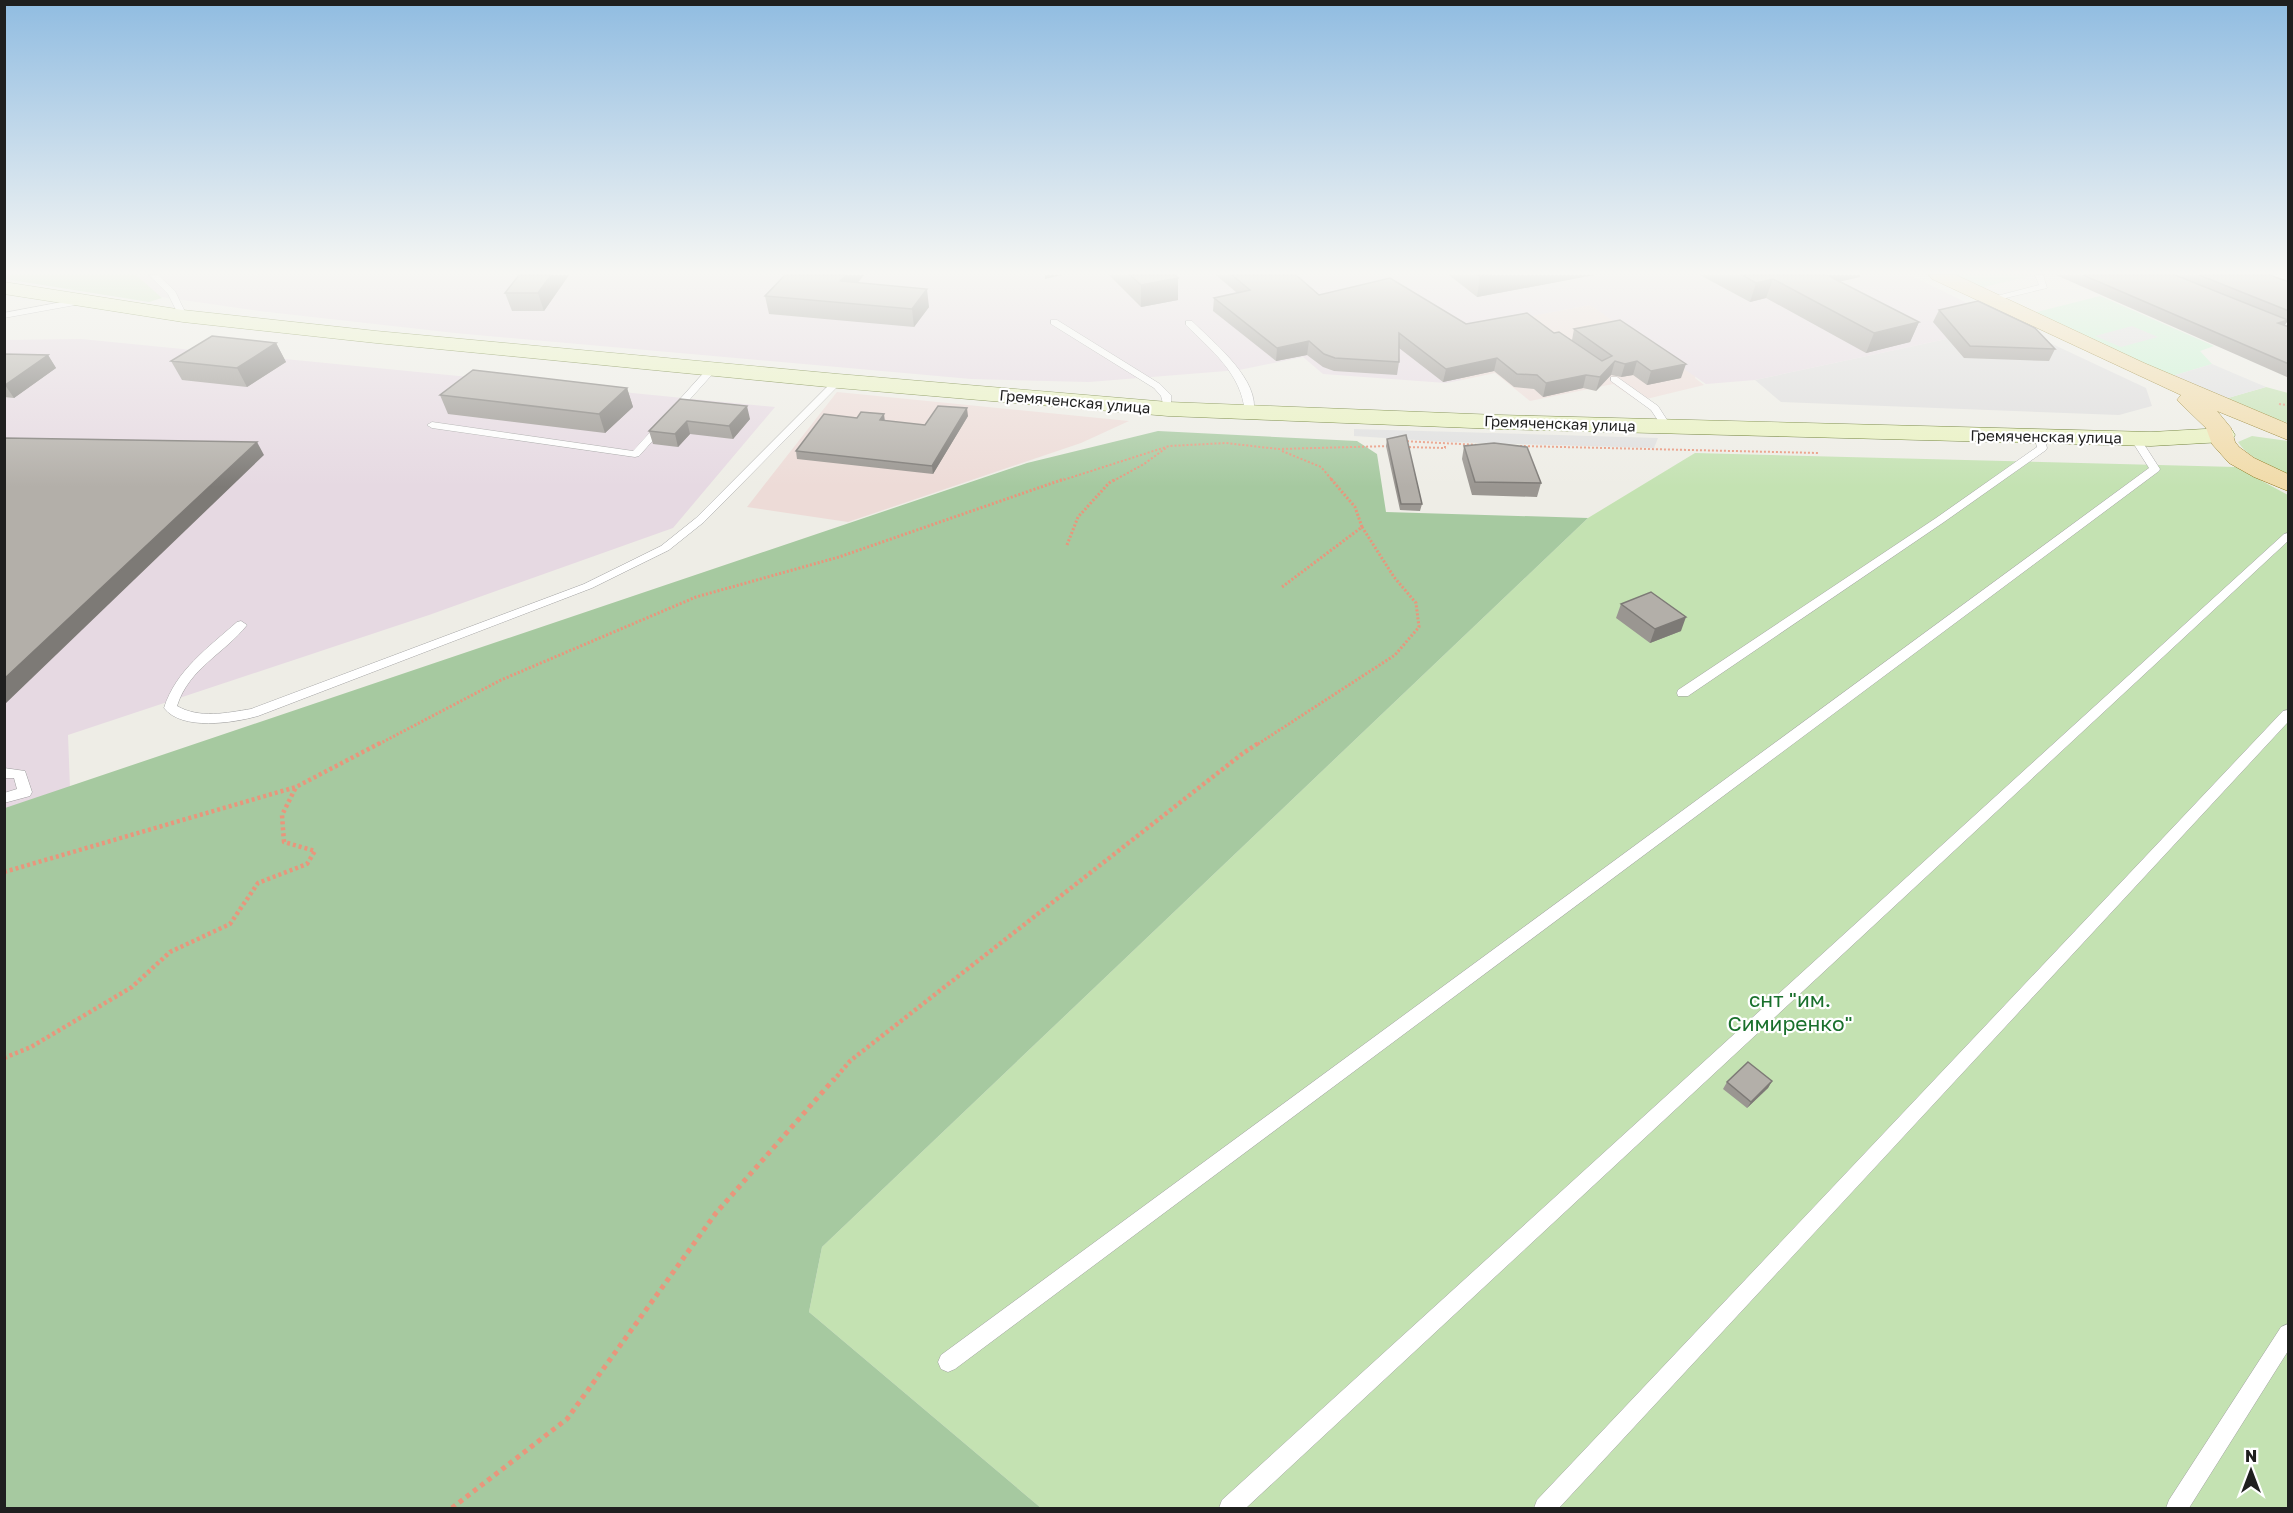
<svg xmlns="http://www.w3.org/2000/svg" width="2293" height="1513" font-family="'Golos Text',sans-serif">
<rect width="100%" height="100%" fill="#eeede6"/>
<!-- residential -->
<path fill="#dddcdc" d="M2012,325l134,63 6,18 -33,9 -338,-13 -26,-22z"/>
<!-- commercial -->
<path fill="#eddbd7" d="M1590,305l106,70 -1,3 9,7 -66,16 -25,-17 -83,17 -35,-28 -33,7 -54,-41z
M837,392l292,29 -48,22 -233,79 -101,-15z"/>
<!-- industrial -->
<path fill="#e6d9e2" d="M8,275h1902l102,50 -257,55 -49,4 -116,-79 -181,34 53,41 -16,3 -123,-9 -20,-17 -64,13 -150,12 -118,-3 -516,-46 -196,-22z
M81,339l694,68 -102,121 -244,87 -361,120 2,53 -65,22 -1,-470z"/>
<!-- grass -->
<path fill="#c4e2b2" d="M5,275h131l26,23 -13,4 -144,-23z
M2266,387l22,6v30l-67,-23z
M2252,436l36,5v34c-17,-9 -39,-16 -50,-33z
M1695,453l541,14 52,28v1013h-1247l-232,-196 13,-65 766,-729z"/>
<!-- forest -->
<path fill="#a6c9a0" d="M1158,431l199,10 20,13 9,58 202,6 -766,729 -13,65 232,196h-1036v-700l1022,-345z"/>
<!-- park -->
<path fill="#c8f3d1" d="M1953,275h78v1l-52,12z
M2100,296l114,50 -14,5 12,13 -43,13 -136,-64z"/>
<!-- parking -->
<path fill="#dfdfdf" d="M2132,326l26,11 -37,10 -26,-11z
M2212,364l54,23 -45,13 -52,-23z
M1354,429l304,9 -4,10 -207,-6 -93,-6z"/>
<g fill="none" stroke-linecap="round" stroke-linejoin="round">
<defs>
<path id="service" d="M149,275h9l17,16 12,25 -1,2h-6l-12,-24z
M2035,275h8l4,13 -58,14 -4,-3 54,-14z
M83,298l3,1v4l-82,15v-5z
M1051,320h6l103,64 11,11v16h-6l-4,-15 -7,-8 -103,-64z
M1186,321h6c21,21 70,60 61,93l-8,-2c-4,-39 -33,-61 -59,-87z
M709,367l8,2 -78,87 -4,1 -203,-29 -5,-3 5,-3 201,29z
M1611,377h6l41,29 13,20 -2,2h-6l-12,-18 -40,-29z
M835,379l8,2 -139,141 -35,28 -77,38 -334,128c-25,7 -76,15 -94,-8 12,-38 44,-60 73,-86l4,-1 6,4c-23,29 -58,43 -70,81 23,13 49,7 74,3l333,-125 77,-38 35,-28z
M2039,433l5,3 3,12 -1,2 -102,72 -256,174h-10l-1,-3 1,-3 258,-172 101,-71 -3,-11z
M2135,435l5,3 20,31 -1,2 -1204,898 -7,3 -7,-3 -3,-7 3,-7 1208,-887 -19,-30z
M2288,533v8l-1042,967h-27l3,-8 1062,-966z
M2288,710v12l-729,786h-25l3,-8 746,-789z
M4,768l21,3 7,21 -2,4 -26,7v-10l13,-4 -3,-11h-10z
M2288,1324v27l-99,157h-23l3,-8 112,-173z"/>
<path id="secondary" d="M4,282l179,28 193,21 462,43 330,28 330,13 653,17 72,-4 9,2 3,5 -3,5 -9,2 -72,4 -653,-17 -330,-13 -330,-28 -462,-45 -193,-21 -179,-28z"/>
<path id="primary" d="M1929,275h27l188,88 144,61v16l-71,-29 14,17 4,14 4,5 15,11 34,16v17l-34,-14 -25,-14 -17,-19 -6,-16 -29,-28 4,-5 -249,-116z"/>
</defs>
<!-- service casing -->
<use href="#service" stroke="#a0a0a0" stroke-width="1"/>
<!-- secondary casing -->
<use href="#secondary" stroke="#546912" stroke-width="1"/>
<!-- primary casing -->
<use href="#primary" stroke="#877012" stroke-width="1"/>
<!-- path-far3 -->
<path stroke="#e9967c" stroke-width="2" stroke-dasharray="2 2" stroke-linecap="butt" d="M2279,404l9,1
M1403,441l76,4
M1520,446l298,7
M1405,447l40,1v-4
M1282,451l39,16 12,14
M1060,481l109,-35 57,-3 52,6 113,-3
M1113,481l31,-17 22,-16"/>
<!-- path-far2 -->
<path stroke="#e9967c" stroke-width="3" stroke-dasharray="2 2" stroke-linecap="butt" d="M1067,545l11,-28 31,-34 7,-4
M1282,587l80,-60 -7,-20 -24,-28
M379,744l122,-64 195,-83 143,-40 225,-78
M1258,744l137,-89 24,-28 -3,-24 -22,-26 -32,-50"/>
<!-- path-far1 -->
<path stroke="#e9967c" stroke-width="4.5" stroke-dasharray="3 3" stroke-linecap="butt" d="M4,872l292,-85 86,-45
M4,1058l27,-11 101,-60 38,-35 60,-28 28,-41 49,-19 8,-13 -31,-9 -2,-27 14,-28
M833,1081l17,-20 392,-307 18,-12"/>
<!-- path -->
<path stroke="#e9967c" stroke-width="5" stroke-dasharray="4.5 4.5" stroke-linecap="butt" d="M452,1508l115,-89 149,-206 118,-134"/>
<!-- service -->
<use href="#service" fill="#fff" fill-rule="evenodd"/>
<!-- secondary -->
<use href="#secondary" fill="#e9f2c0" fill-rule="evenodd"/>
<!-- primary -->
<use href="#primary" fill="#f1dba9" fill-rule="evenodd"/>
</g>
<!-- wall -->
<path fill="#9a9691" d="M569,275l-25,36h-32l-7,-18z
M785,275h79l-6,8 71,24 -15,20 -145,-13 -4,-18z
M1109,275h66l3,25 -37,7z
M1216,275h80l23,20 147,29 88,9 18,7 2,-11 107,49 -34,7 -14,-10 -12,2 -10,-2 -15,16 -13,-3 -40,9 -9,-8 -20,-2 -20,-16 -51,11 -44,-34v14l-2,13 -63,-4 -11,-4 -16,-12 -31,6 -63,-50 1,-13 23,-5z
M1449,275h145l-117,22z
M1700,275h160v2l-21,4 80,41 -9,20 -44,11 -100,-55 -16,4z
M2056,275h214l19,7v41l-2,-1 -3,3 5,2v51z
M1939,310l116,39 -6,12 -85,-3 -31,-36z
M276,343l10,19 -39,25 -65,-7 -11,-19z
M4,354l44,1 8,13 -42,30 -10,-1z
M627,388l6,19 -28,26 -157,-19 -8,-19z
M680,399l70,20 -17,20 -43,-5 -12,13 -25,-3 -4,-13z
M968,416l-35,58 -136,-15 -1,-8 89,-30 40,4z
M1387,439l35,65 -2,7 -20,-1 -14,-64z
M1464,446l77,37 -4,14 -65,-2 -10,-36z
M1621,604l60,27 -31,12 -34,-25z
M1772,1081l-4,7 -21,20 -24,-19 4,-7z"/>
<!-- shaded-wall -->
<path fill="#7d7a76" d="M551,275h18l-25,36 -6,-18z
M846,275h18l-21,24 -3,-18z
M1045,275h18l-18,4z
M1492,275h102l-117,22 3,-20z
M1813,275h47v2l-52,12z
M1178,278v22l-37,7v-22z
M1773,279l-7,19 -16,4 6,-19z
M927,289l2,18 -15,20 -2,-18z
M2288,320l-6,10 -4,-7z
M1919,322l-9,20 -44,11 8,-20z
M1309,341l-2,14 -31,6 1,-13z
M276,343l10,19 -39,25 -10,-19z
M48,355l8,13 -42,30 -9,-13z
M1497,358l-3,13 -51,11 3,-13z
M1615,361l-4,14 -15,16 4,-14z
M1637,361l-4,14 -12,2 4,-13z
M1686,364l-5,14 -34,7 4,-14z
M1586,375l-3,13 -40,9 3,-14z
M627,388l6,19 -28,26 -6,-19z
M747,406l3,13 -17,20 -4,-13z
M967,408l1,8 -35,58 -1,-8z
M884,414l1,8 -5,-2z
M687,421l3,13 -12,13 -3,-13z
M257,442l7,13 -260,250v-26z
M1686,617l-5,14 -31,12 5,-14z
M1772,1081l-4,7 -21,20 4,-6z"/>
<!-- building -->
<path fill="#b3afa9" stroke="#7d7a76" stroke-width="1.5" d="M519,275h32l-13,18h-33z
M785,275h61l-6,6 87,8 -15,20 -147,-13z
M1130,275h45l3,3 -37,7z
M1232,275h64l23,20 71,-17 76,46 61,-11 27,20 5,-1 43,29 10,-5 -38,-27 46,-9 66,44 -35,7 -14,-10 -12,3 -10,-3 -15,16 -14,-2 -40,8 -9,-8 -20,-1 -20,-16 -51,11 -47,-36v29l-64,-4 -11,-4 -15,-13 -32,7 -63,-50 36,-8z
M1478,275h14l-12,2z
M1742,275h85l92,47 -45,11 -101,-54 -17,4z
M2083,275h92l113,45 -10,3 11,4v37z
M2199,275h71l19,7v29z
M1978,301l57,27 20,21 -85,-3 -31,-36z
M212,336l64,7 -39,25 -66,-7z
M4,354l44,1 -43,30z
M473,370l154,18 -28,26 -159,-19z
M680,399l67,7 -18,20 -42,-5 -12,13 -26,-3z
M938,406l29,2 -35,58 -136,-15 28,-37 33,4 4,-6 23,2 -4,6 45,5z
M1406,435l16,69h-21l-14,-65z
M4,438l253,4 -253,237z
M1494,443l33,4 14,36 -66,-1 -11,-36z
M1651,592l35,25 -31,12 -34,-25z
M1748,1062l24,19 -21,21 -24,-20z"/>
<!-- sky -->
<linearGradient id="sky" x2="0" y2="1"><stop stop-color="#90bce1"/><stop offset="0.56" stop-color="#f7f7f4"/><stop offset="1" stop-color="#f7f7f4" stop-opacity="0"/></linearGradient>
<rect width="2293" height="487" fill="url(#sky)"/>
<g text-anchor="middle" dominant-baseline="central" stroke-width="4.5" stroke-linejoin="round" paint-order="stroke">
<!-- far-street labels -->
<g font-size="15" fill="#1f1f1f" stroke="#fff">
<text transform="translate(1075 401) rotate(5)">Гремяченская улица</text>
<text transform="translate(1560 423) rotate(2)">Гремяченская улица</text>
<text transform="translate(2046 436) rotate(1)">Гремяченская улица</text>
</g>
<!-- near-park labels -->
<g font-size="21" fill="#19702c" stroke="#fff">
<text x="1790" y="999">снт "им.<tspan x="1790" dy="24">Симиренко"</tspan></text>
</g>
</g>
<!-- border -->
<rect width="2293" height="1513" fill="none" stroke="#1f1f1f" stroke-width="12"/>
<!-- north arrow -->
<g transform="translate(2251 1471)" stroke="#ffffff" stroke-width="4.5" paint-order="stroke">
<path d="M0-4.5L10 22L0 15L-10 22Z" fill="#1f1f1f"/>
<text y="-9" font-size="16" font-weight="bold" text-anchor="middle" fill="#1f1f1f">N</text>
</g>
</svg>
